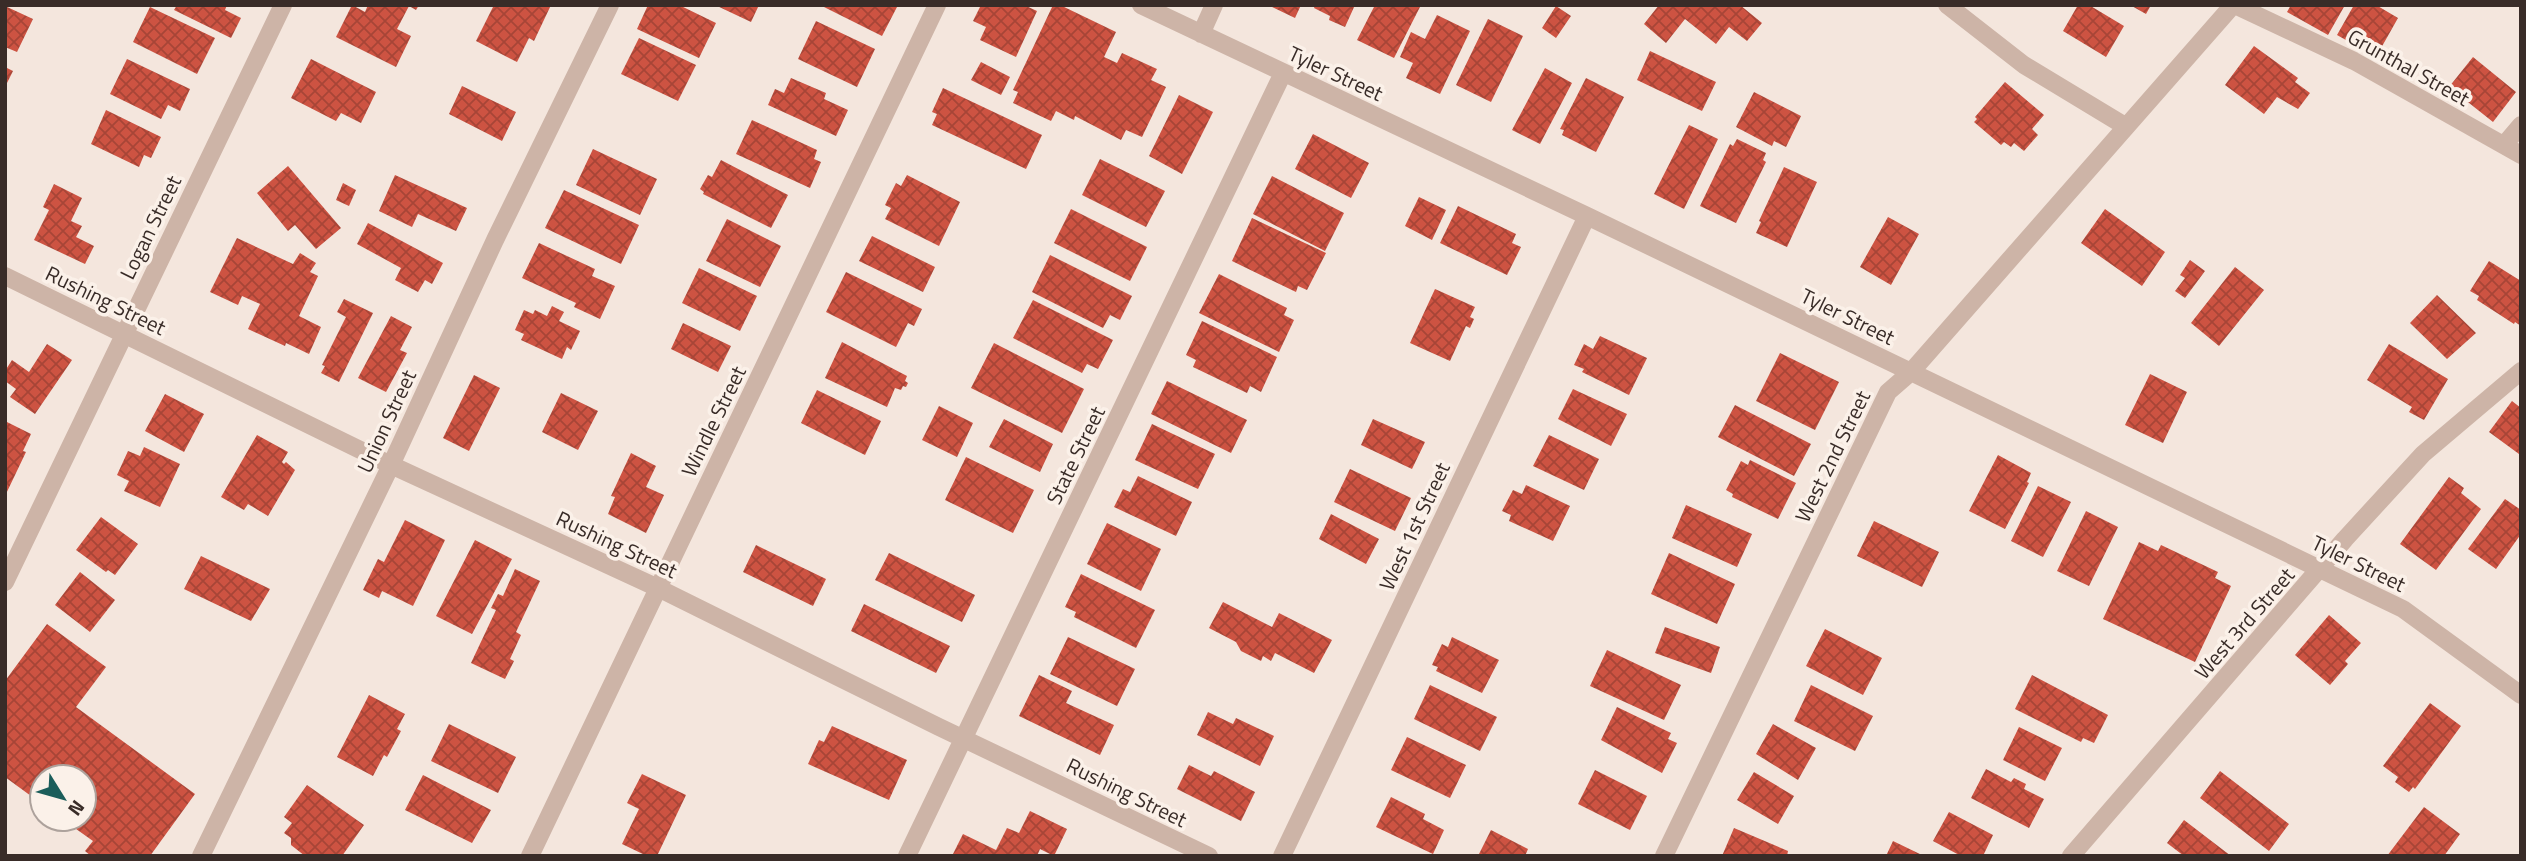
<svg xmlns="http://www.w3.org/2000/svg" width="2526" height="861" font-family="'Titillium Web',sans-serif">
<defs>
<pattern id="building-cross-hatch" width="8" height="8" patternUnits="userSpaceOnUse" patternTransform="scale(1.75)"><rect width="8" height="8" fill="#cd5342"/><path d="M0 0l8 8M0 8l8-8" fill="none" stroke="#a74537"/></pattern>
</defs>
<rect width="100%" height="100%" fill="#f4e6dd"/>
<!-- building -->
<path fill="url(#building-cross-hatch)" d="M177,5h50l-2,5 16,8 -10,20 -57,-28z
M352,5l13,7 3,-7h51l-3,5 -7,-4 -12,23 14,7 -15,31 -60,-30z
M494,5h57l-17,36 -5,-3 -12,24 -41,-21z
M648,5h31l37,18 -17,35 -62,-29z
M715,5h44l-8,17z
M820,5h73l4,2 -15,29z
M981,5h43l13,6 -21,46 -36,-17 6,-13 -13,-6z
M1053,5h7l56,27 -12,25 13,6 5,-10 35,16 -6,11 15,7 -24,50 -16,-7 -5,10 -46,-24 -1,4 -18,-9 -5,10 -38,-18 5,-11 -5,-2z
M1268,5h33l-6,13z
M1315,5h40l-10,22 -16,-7 1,-4 -16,-8z
M1375,5h46l-27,53 -37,-18z
M1659,5h81l22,18 -15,18 -18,-14 -13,17 -31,-25 -19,24 -22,-19z
M2078,5h11l35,21 -18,31 -43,-26z
M2130,5h21l-5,9z
M2291,5h54l-17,30 -41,-23z
M2354,5h22l22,13 -22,39 -39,-22z
M5,6l28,13 -16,33 -12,-5z
M1556,6l15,10 -15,22 -14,-10z
M150,7l65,31 -18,36 -64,-32z
M1437,15l33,16 -30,63 -34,-16 7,-15 -13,-6 11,-25 14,7z
M1488,19l35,17 -32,66 -35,-17z
M816,21l59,28 -18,38 -59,-28z
M639,38l57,27 -18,36 -57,-27z
M2254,46l44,32 -3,4 15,11 -12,16 -21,-12 -13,17 -39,-29z
M1650,51l66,31 -14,29 -65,-31z
M2473,57l43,35 -23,30 -44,-35z
M127,59l63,30 -10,22 -12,-6 -7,14 -51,-25z
M311,59l65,33 -15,31 -20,-10 -5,8 -45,-23z
M981,62l29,15 -9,18 -30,-15z
M5,67l8,4 -8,16z
M1545,68l27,15 -32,61 -28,-14z
M791,78l35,15 -2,6 24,11 -12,26 -68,-31 7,-16 9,4z
M1586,78l38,19 -28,55 -34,-17 2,-5 -4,-1z
M2005,82l39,33 -12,14 6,6 -14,16 -10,-8 -3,4 -7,-5 -3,3 -27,-23 3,-3 -2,-2z
M462,86l54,26 -14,29 -53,-27z
M943,88l99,47 -16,34 -94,-44 5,-11 -5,-2z
M1754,92l47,24 -15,31 -12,-6 -2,5 -36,-19z
M1179,95l34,17 -31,62 -33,-18z
M106,110l55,27 -10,21 -7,-3 -5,12 -48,-23z
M752,120l65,30 -3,9 7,3 -11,26 -74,-34z
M1689,125l29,14 -34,70 -30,-15z
M1313,134l56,29 -18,35 -56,-29z
M1737,139l29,14 -3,7 3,2 -30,61 -36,-17 30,-62 3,2z
M593,149l64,30 -17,36 -64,-30z
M1100,159l65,32 -19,36 -64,-32z
M721,160l67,35 -17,33 -68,-34 1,-2 -4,-3 8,-14 4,2z
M288,166l53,62 -25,21 -21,-24 -7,6 -31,-38z
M1784,167l33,15 -30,65 -31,-14 5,-11 -2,-1z
M395,175l72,33 -11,23 -38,-17 -6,13 -33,-16z
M907,175l53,27 -21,44 -54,-27 6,-11 -6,-3 11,-22 5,3z
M1272,176l72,37 -19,38 -72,-37z
M343,183l13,7 -7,16 -13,-6z
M54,184l28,14 -11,23 11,5 -6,11 18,9 -9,18 -51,-24 15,-30 -6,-3z
M564,190l75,35 -18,39 -76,-36z
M1419,197l27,13 -14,30 -27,-14z
M1458,206l58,28 -4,9 9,4 -14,28 -67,-32z
M1071,209l76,38 -17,34 -76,-38z
M2105,209l60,43 -23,34 -61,-43z
M1888,217l31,17 -28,51 -31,-18z
M1252,218l74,35 -19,37 -9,-4 -2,6 -64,-31z
M727,219l54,27 -21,41 -54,-26z
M368,223l75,40 -11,21 -7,-4 -7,12 -23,-12 6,-12 -44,-24z
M872,236l63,31 -12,25 -64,-31z
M237,238l56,26 7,-11 16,10 -6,9 8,4 -19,40 22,11 -12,27 -23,-11 -1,3 -37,-17 12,-25 -18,-8 -4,9 -28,-13z
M539,243l56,26 -3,7 23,10 -15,33 -26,-12 2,-4 -54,-25z
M1050,255l82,41 -12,24 -10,-5 -7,13 -71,-36z
M2190,260l15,11 -20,27 -10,-7 10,-13 -5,-3z
M2489,261l32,20v45l-6,-4 -1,2 -37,-24 2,-4 -9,-5z
M2235,267l29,23 -45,56 -28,-23z
M699,268l58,28 -17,35 -58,-28z
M846,272l76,37 -8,17 -6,-3 -12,24 -70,-35z
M1219,274l68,34 -3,7 10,5 -15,32 -80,-39z
M1435,289l40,18 -5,10 4,2 -4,9 -4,-2 -16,35 -40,-18z
M2437,295l39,38 -29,26 -37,-36z
M344,299l29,14 -34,69 -18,-9 4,-7 -3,-1 24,-48 -9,-5z
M1033,300l80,40 -15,29 -11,-5 -5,9 -69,-35z
M552,306l12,6 -5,9 21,10 -9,19 -4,-3 -5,12 -41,-19 3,-6 -9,-4 9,-20 9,4 2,-4 12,6z
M391,316l21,11 -12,23 7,3 -21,39 -28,-14z
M1202,321l75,36 -16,35 -11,-6 -3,7 -54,-26 3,-7 -10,-5z
M683,323l48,23 -13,26 -47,-23z
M1600,336l47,22 -18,37 -47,-23 2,-3 -10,-4 10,-21 9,5z
M842,342l65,34 -2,5 3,2 -2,4 -3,-1 -2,4 -6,-2 -8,19 -62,-29z
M994,343l90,46 -22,44 -91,-45z
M47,344l25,16 -37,54 -25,-17 6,-8 -11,-8v-10l7,-11 17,12z
M2389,344l59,35 -24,41 -15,-8 3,-5 -45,-27z
M1780,353l59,29 -24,48 -59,-29z
M2150,374l37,18 -24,51 -38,-18z
M474,375l26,13 -31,63 -26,-13z
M1167,381l80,39 -16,33 -80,-39z
M1573,389l54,25 -16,32 -53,-27z
M817,390l64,31 -16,34 -64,-32z
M561,393l37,18 -20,39 -36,-18z
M165,394l39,20 -20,38 -39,-21z
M2512,401l9,7v43l-2,3 -30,-22z
M1735,405l76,39 -17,32 -76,-39z
M939,406l34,17 -16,34 -35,-17z
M1004,419l49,25 -13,28 -51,-25z
M1373,419l52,23 -13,27 -51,-24z
M5,421l26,13 -8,17 3,1 -21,44z
M1152,424l63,30 -17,35 -63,-29z
M257,435l31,17 -6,10 2,2 2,-2 9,8 -27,46 -20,-12 -4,6 -23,-13z
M1549,435l50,24 -15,31 -51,-24z
M144,447l36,17 -20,43 -36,-16 5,-10 -12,-6 11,-24 12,5z
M631,453l25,13 -10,21 18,8 -18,38 -38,-19 7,-17 -4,-1z
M1998,455l33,18 -4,9 2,1 -24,46 -36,-18z
M966,457l68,33 -21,43 -68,-33z
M1750,460l46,23 -18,36 -46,-22 1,-3 -7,-4 15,-29 7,4z
M1350,469l61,29 -16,33 -61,-29z
M1138,476l54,26 -16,34 -62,-29 9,-18 7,3z
M2449,477l15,11 -3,5 20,16 -45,61 -36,-26z
M1526,485l44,21 -17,35 -44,-20 2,-6 -9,-4 11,-21 9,4z
M2038,486l33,16 -28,55 -32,-16z
M2505,499l16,11v24l-25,35 -28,-20z
M1686,505l66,29 -15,33 -65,-29z
M2086,511l32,16 -29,59 -32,-15z
M1331,514l48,25 -13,25 -47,-25z
M101,517l37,27 -23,31 -7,-5 -2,2 -30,-22z
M405,520l40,20 -32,66 -31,-15 -3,7 -16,-8 15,-31 6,3z
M1874,521l65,31 -17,35 -65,-31z
M1107,523l54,26 -20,42 -54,-27z
M475,540l37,19 -40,75 -36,-18z
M2139,542l19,9 3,-6 57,27 -3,6 16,8 -36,76 -92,-43z
M756,545l70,34 -13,27 -70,-34z
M889,553l86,42 -13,27 -87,-42z
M1669,553l66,31 -18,40 -66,-30z
M201,556l69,33 -19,32 -67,-32z
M515,569l25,12 -24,51 5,3 -11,24 4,2 -9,18 -34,-16 25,-53 -5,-2 7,-14 5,2z
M80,572l35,28 -25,32 -35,-27z
M1081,574l74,36 -19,38 -62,-31 2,-5 -11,-5z
M1223,602l49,25 7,-14 53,27 -18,33 -39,-20 -4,8 -8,-5 -2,5 -20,-10 -5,-9 -27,-14z
M864,604l86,42 -14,27 -85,-42z
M2329,615l32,28 -16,18 3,3 -18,21 -35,-30z
M47,624l59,43 -30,40 119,87 -45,62h-59l-6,-5 8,-10 -31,-22h22v-42h-42v27l-37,-27v-96z
M1665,627l55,20 -9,26 -56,-20z
M1825,629l57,29 -19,37 -57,-29z
M1068,637l67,32 -18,37 -67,-32z
M1452,637l47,23 -17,33 -46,-22 2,-4 -6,-2 10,-21 6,3z
M1607,650l74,35 -17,35 -74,-34z
M1039,675l33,16 -6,12 48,22 -14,30 -81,-39z
M2032,675l76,40 -14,28 -11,-5 -2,4 -66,-33z
M1430,685l67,32 -17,34 -66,-32z
M1811,685l62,31 -18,35 -61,-30z
M369,695l36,19 -8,15 4,2 -14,26 -3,-2 -11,21 -36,-19z
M2430,703l31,23 -46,63 -2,-2 -4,5 -14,-10 3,-5 -15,-11z
M1617,707l54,26 -3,6 9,4 -15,30 -61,-33z
M1208,712l25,12 3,-6 38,18 -14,30 -63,-31z
M449,724l67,33 -18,36 -67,-32z
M1773,724l43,24 -18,32 -42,-26z
M832,726l75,34 -18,40 -81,-36 11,-24 5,2z
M2019,727l43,21 -17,33 -42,-21z
M1407,737l59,28 -16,33 -59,-28z
M1189,765l22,11 3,-5 41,21 -14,29 -64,-32z
M1986,769l25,13 3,-4 12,6 -2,5 20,10 -15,29 -58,-30z
M1595,770l52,26 -17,34 -52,-26z
M2220,771l69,53 -20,27 -69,-53z
M1754,772l40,24 -16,28 -41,-24z
M642,774l44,21 -29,61h-10l-25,-12 17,-35 -12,-6z
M423,775l68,35 -19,33 -67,-33z
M307,785l57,40 -22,31h-37l-14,-11v-7l-7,-5 8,-10 -8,-6z
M1391,797l34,17 -2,5 21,11 -11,24 -57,-27z
M2424,807l36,27 -16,22h-57z
M1030,811l37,18 -13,27 -14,-7 -3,7h-85l11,-22 33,16 11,-22 12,5z
M1949,812l44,23 -10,21h-22l-28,-15z
M2184,820l47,36h-47l-17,-13z
M1734,828l54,23 -1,5h-65z
M1491,830l37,19 -3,7h-47z
M1893,841l31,15h-38z"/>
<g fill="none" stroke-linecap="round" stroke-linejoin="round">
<!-- street -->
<path stroke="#cdb4a7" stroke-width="18" d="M1141,5l446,211 816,393 118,86
M1947,5l77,60 101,61
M2235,5l119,56 167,94
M1201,34l13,-29
M2504,145l17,-20
M5,276l386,189 267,123 281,139 270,129
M5,582l278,-577
M201,856l190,-391 104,-225 115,-235
M530,856l407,-851
M907,856l376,-783
M1282,856l305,-640
M1664,856l224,-464 23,-20 322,-367
M2071,856l274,-317 78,-85 98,-83"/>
</g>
<g text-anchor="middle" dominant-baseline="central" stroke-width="7" stroke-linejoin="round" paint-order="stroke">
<!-- street labels -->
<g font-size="21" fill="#392c28" stroke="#fbf1e9">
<text transform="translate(2409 67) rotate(29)">Grunthal Street</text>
<text transform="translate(1336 73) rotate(25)">Tyler Street</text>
<text transform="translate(150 227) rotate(-64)">Logan Street</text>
<text transform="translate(106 300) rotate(26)">Rushing Street</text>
<text transform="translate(1848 316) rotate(26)">Tyler Street</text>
<text transform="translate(386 421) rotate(-65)">Union Street</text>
<text transform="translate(713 421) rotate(-64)">Windle Street</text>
<text transform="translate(1075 455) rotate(-64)">State Street</text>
<text transform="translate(1832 456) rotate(-64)">West 2nd Street</text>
<text transform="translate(1414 526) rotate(-65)">West 1st Street</text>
<text transform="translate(617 544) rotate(25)">Rushing Street</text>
<text transform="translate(2359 563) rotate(26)">Tyler Street</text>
<text transform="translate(2244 623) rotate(-49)">West 3rd Street</text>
<text transform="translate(1127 792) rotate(26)">Rushing Street</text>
</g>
</g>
<!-- border -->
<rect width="2526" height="861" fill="none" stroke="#392c28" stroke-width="14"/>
<!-- north arrow -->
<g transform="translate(63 798) rotate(127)"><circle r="33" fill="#fbf1e9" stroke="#ada29c" stroke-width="2"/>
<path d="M0-5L12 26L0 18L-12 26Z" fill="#1b5d5a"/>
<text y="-10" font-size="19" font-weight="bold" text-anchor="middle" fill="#392c28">N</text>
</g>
</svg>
